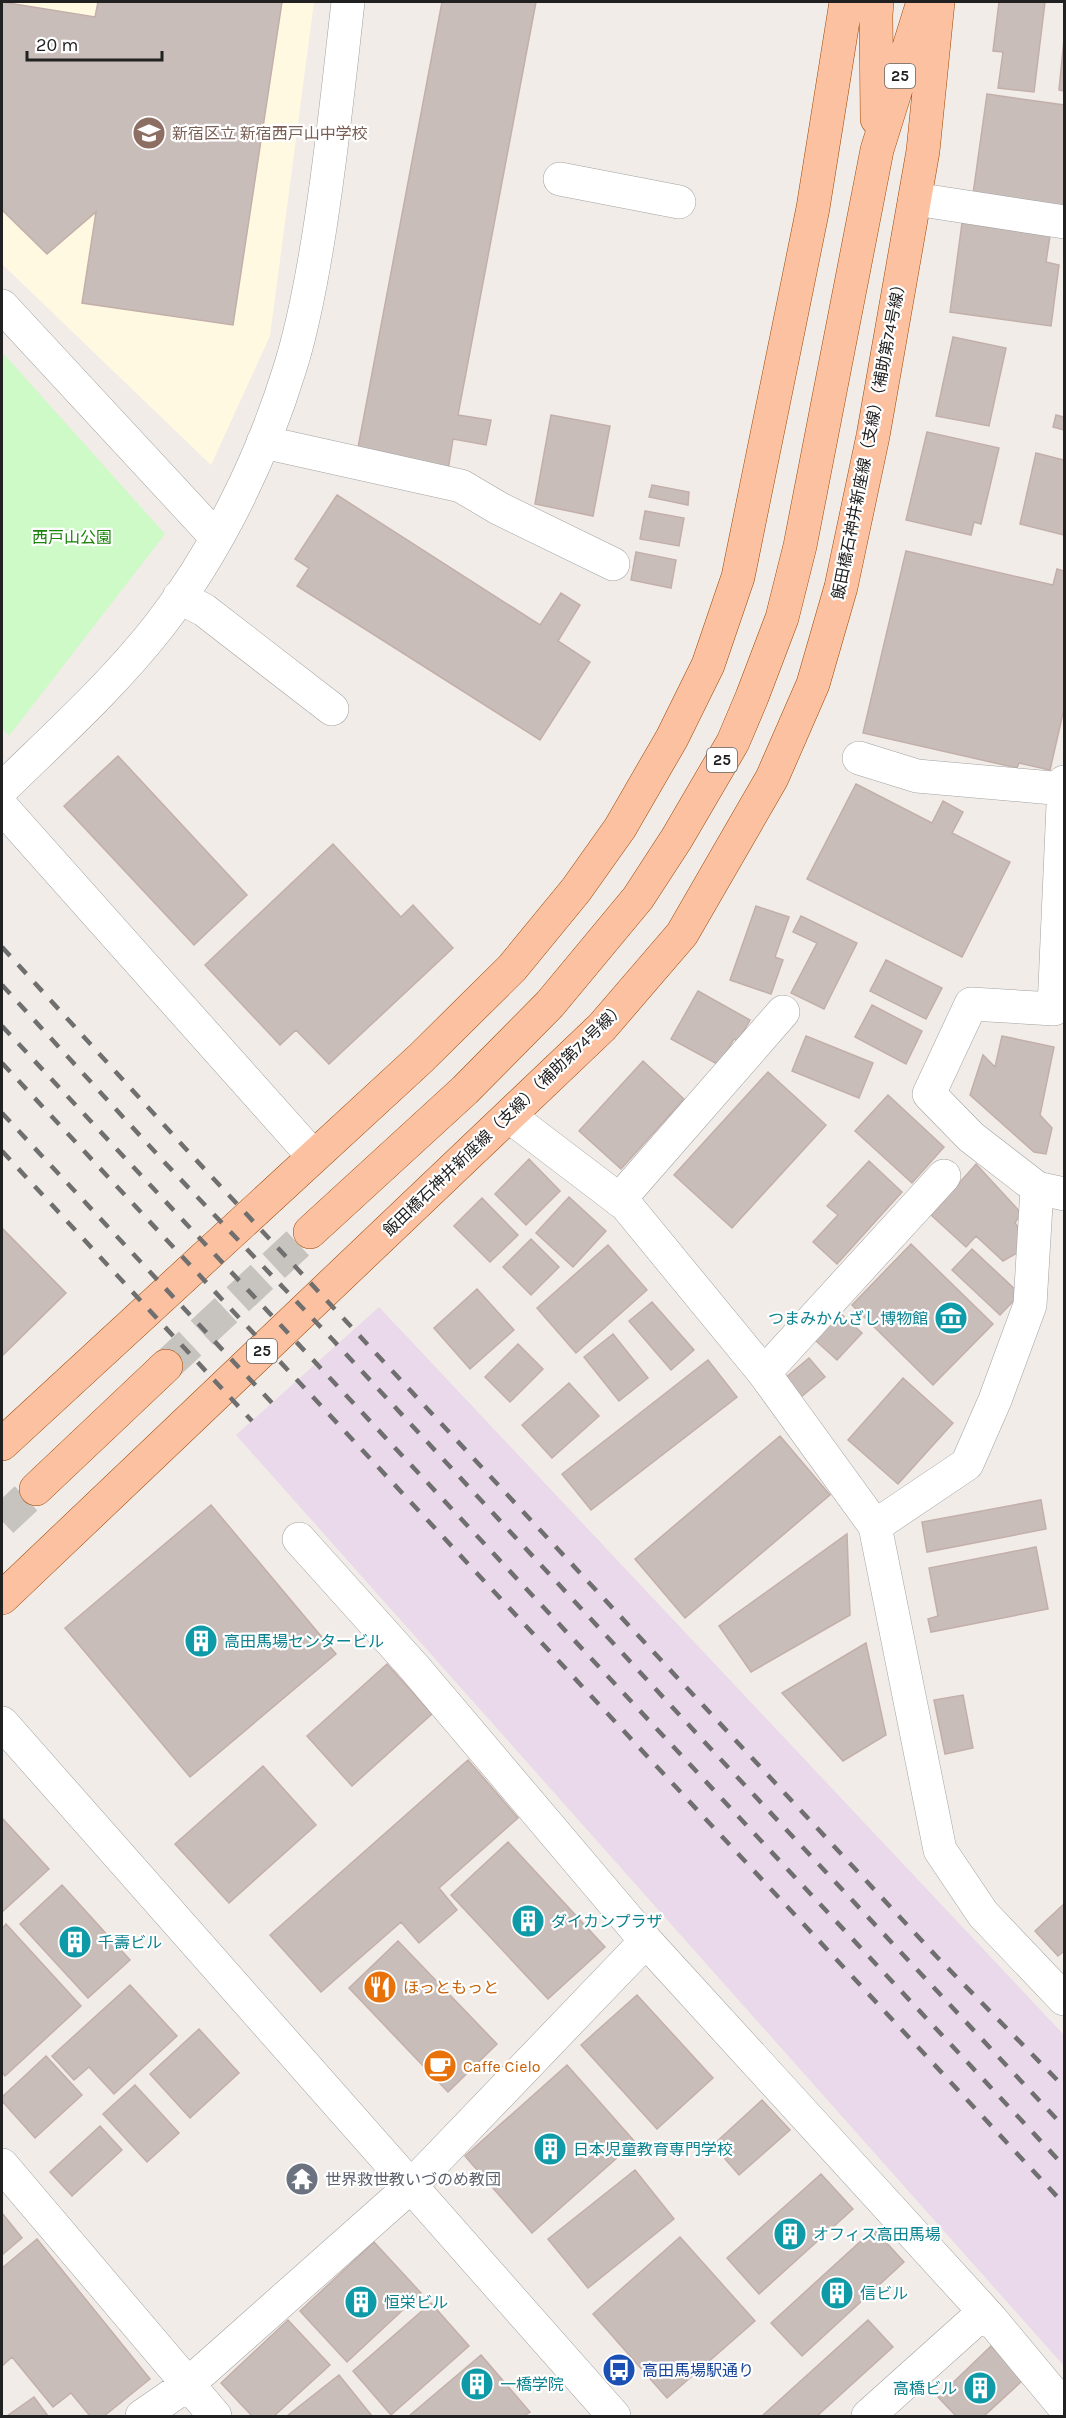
<svg xmlns="http://www.w3.org/2000/svg" width="1066" height="2418" font-family="Karla,'Noto Sans JP',sans-serif">
<rect width="100%" height="100%" fill="#f1ece7"/>
<!-- industrial -->
<path fill="#ead9ea" d="M379,1307l685,728v331l-828,-931z"/>
<!-- education -->
<path fill="#fff9e2" d="M2,2h312l-44,334 -59,129 -209,-201z"/>
<!-- park -->
<path fill="#cdfac6" d="M2,352l163,182 -156,202 -7,-8z"/>
<!-- building -->
<path fill="#c9bdba" stroke="#c3afa9" stroke-width="1.5" d="M2,2l93,15 3,-15h184l-49,323 -151,-22 14,-91 -49,42 -45,-44z
M442,2h94l-78,413 33,5 -5,25 -33,-6 -5,31 -91,-17z
M999,2h46l-11,90 -36,-4 5,-36 -10,-1z
M1064,39v52l-5,-1z
M987,94l77,11v102l-91,-13z
M962,223l88,13 -4,26 13,3 -8,61 -101,-14z
M953,337l53,11 -17,78 -53,-10z
M551,415l59,11 -17,90 -58,-12z
M1056,415l8,2v13l-11,-3z
M927,432l72,16 -18,76 -7,-2 -3,13 -65,-15z
M1036,453l28,7v75l-44,-11z
M652,485l37,7 -1,13 -39,-8z
M337,495l203,130 21,-32 19,12 -22,36 32,21 -50,78 -243,-154 12,-18 -14,-9z
M645,511l39,7 -5,28 -39,-7z
M906,551l147,34 4,-16 7,2v138l-14,61 -31,-7 -2,5 -154,-35z
M636,552l40,8 -5,28 -40,-8z
M118,756l129,139 -53,50 -130,-139z
M856,784l76,39 11,-22 20,11 -11,21 58,29 -48,95 -155,-78z
M333,844l68,73 12,-12 40,43 -124,116 -33,-34 -16,15 -75,-80z
M756,906l33,11 -14,40 8,3 -12,34 -41,-14z
M801,916l56,27 -33,66 -33,-16 26,-50 -24,-11z
M886,960l56,28 -16,31 -56,-28z
M698,991l52,29 -12,21 -4,-2 -15,26 -48,-26z
M872,1005l50,26 -16,33 -51,-27z
M806,1036l67,27 -14,35 -67,-27z
M1002,1036l52,11 -14,68 12,13 -6,26 -12,-2 -64,-57 13,-40 12,12z
M643,1061l41,38 -63,70 -42,-38z
M768,1072l58,53 -94,103 -58,-53z
M888,1095l56,52 -32,36 -57,-52z
M529,1159l31,32 -34,34 -31,-31z
M869,1161l33,31 -65,72 -24,-22 25,-27 -11,-9z
M976,1164l45,49 -6,10 8,11 -1,16 -19,11 -27,-25 -10,11 -35,-32z
M569,1197l37,34 -33,36 -37,-34z
M482,1198l36,37 -28,27 -36,-36z
M3,1229l63,64 -64,63v-126z
M531,1239l28,28 -28,28 -28,-28z
M911,1244l82,80 -60,61 -81,-80z
M608,1245l39,45 -71,63 -39,-45z
M972,1249l48,45 -20,21 -48,-45z
M477,1289l37,41 -44,39 -36,-41z
M652,1302l42,48 -23,20 -42,-49z
M840,1313l22,20 -25,27 -22,-20z
M613,1334l35,44 -29,23 -35,-44z
M518,1344l25,25 -33,33 -25,-25z
M809,1358l16,19 -24,20 -16,-19z
M708,1360l29,37 -146,113 -29,-36z
M903,1378l50,45 -55,61 -50,-44z
M569,1383l30,33 -47,42 -30,-33z
M780,1436l50,59 -145,123 -50,-59z
M1041,1500l5,29 -119,23 -5,-30z
M211,1505l125,149 -146,123 -125,-149z
M847,1534l3,81 -99,57 -32,-46z
M1036,1547l12,62 -117,23 -3,-13 10,-3 -9,-48z
M866,1643l20,92 -43,26 -61,-68z
M387,1664l45,50 -80,72 -45,-50z
M963,1695l10,53 -28,6 -11,-54z
M468,1760l50,58 -79,70 18,22 -38,33 -18,-21 -80,70 -51,-57z
M263,1766l53,59 -87,78 -54,-59z
M2,1818l47,51 -47,43z
M508,1842l97,105 -57,52 -97,-104z
M62,1885l68,75 -42,38 -68,-74z
M1064,1904v47l-6,5 -23,-25z
M6,1924l75,82 -76,70 -3,-4v-143z
M398,1941l99,103 -49,48 -99,-104z
M130,1985l47,51 -63,58 -25,-27 -15,13 -22,-24z
M637,1995l76,83 -56,51 -76,-84z
M199,2029l40,44 -49,45 -40,-44z
M46,2056l36,39 -47,43 -33,-37v-4z
M567,2065l68,77 -103,91 -67,-77z
M135,2085l44,48 -32,29 -44,-48z
M762,2100l28,30 -51,45 -26,-30z
M100,2126l22,24 -50,46 -22,-24z
M635,2170l39,49 -86,69 -40,-49z
M821,2174l32,35 -94,85 -32,-36z
M2,2213l20,25 -20,17z
M874,2229l30,33 -102,94 -31,-33z
M680,2237l75,84 -88,77 -74,-84z
M37,2239l113,140 -46,37h-14l-19,-23 -18,14 -41,-50 -10,9v-98z
M374,2242l47,51 -74,69 -47,-51z
M431,2303l38,43 -78,69 -38,-44z
M288,2320l42,45 -56,51h-22l-31,-33z
M868,2320l25,27 -76,69h-55z
M991,2346l32,34 -39,36h-28l-18,-19z
M481,2355l49,57 -6,4h-115z
M339,2375l33,41h-85z
M34,2397l14,19h-41z"/>
<g fill="none" stroke-linecap="round" stroke-linejoin="round">
<!-- major-tunnel -->
<path stroke="#c7c3bf" stroke-width="33" stroke-dasharray="33 16" stroke-linecap="butt" d="M166,1366l144,-134
M2,1521l34,-32"/>
<defs>
<path id="minor" d="M560,179l119,23
M915,199l149,23
M2,306l214,231
M263,442l198,44 39,23 113,55
M179,597l25,13 128,99
M859,758l58,18 147,13
M1064,782l-10,227 -83,-5 -42,90 42,43 66,51 27,6
M2,789c54,-53 110,-103 157,-163 58,-75 103,-167 131,-258 13,-41 21,-85 28,-128 13,-79 21,-159 30,-238
M2,807l311,349
M509,1116l117,89 138,168 111,153 65,324 43,64 81,85
M619,1200l164,-188
M764,1373l180,-197
M875,1526l92,-62 28,-64 35,-95 7,-117
M299,1539l115,128 232,274 345,378 73,88
M2,1723l612,693
M2,2165l213,251
M142,2416l45,-31 223,-198 236,-246
M868,2416l116,-104"/>
<path id="major" d="M877,119l-1,-104 1,-13
M310,1232l155,-142 85,-86 88,-106 39,-60 56,-96 19,-45 30,-79 18,-72 77,-396 46,-148
M2,1444l419,-386 91,-90 64,-78 44,-62 52,-90 36,-73 30,-88 75,-369 33,-206
M36,1489l130,-123
M2,1598l600,-571 80,-93 90,-156 41,-94 28,-97 32,-151 50,-285 15,-149"/>
</defs>
<!-- minor casing -->
<use href="#minor" stroke="#a2a2a2" stroke-width="34"/>
<!-- major casing -->
<use href="#major" stroke="#9d4700" stroke-width="34"/>
<!-- minor -->
<use href="#minor" stroke="#fff" stroke-width="33"/>
<!-- major -->
<use href="#major" stroke="#fcc1a1" stroke-width="33"/>
<!-- rail -->
<path stroke="#6f6f6f" stroke-width="4.5" stroke-dasharray="12 12" stroke-linecap="butt" d="M2,947l183,201 752,809 127,130
M2,985l165,180 166,175 378,409 353,378
M2,1026l1062,1140
M2,1063l1062,1141
M2,1113l270,290
M2,1151l250,270"/>
</g>
<!-- icons -->
<defs>
<symbol id="school-disc" viewBox="-11 -11 22 22"><circle r="9.5" fill="#8d6e63" stroke="#fff"/><path d="M0-5L7-2L0 1L-7-2ZM-4 1L0 2.5L4 1V4Q0 6-4 4Z" fill="#fff"/></symbol>
<symbol id="museum-disc" viewBox="-11 -11 22 22"><circle r="9.5" fill="#0f9aa8" stroke="#fff"/><path d="M0-6L6-3V-2H-6V-3ZM-5-1h2V3h-2ZM-1-1h2V3h-2ZM3-1h2V3H3ZM-6 4H6V6H-6Z" fill="#fff"/></symbol>
<symbol id="building-disc" viewBox="-11 -11 22 22"><circle r="9.5" fill="#0f9aa8" stroke="#fff"/><path d="M-4-6H4V6H1V3H-1V6H-4ZM-2.5-4.3h1.7v1.8h-1.7ZM.8-4.3h1.7v1.8H.8ZM-2.5-1h1.7V.8h-1.7ZM.8-1h1.7V.8H.8Z" fill="#fff"/></symbol>
<symbol id="restaurant-disc" viewBox="-11 -11 22 22"><circle r="9.5" fill="#e8710a" stroke="#fff"/><path d="M-5-6h1v4h1v-4h1v4h1v-4h1v5L-1.5 .5V6h-2V.5L-5-1ZM5-6V6H3V1.5H1.5Q1.5-4 5-6Z" fill="#fff"/></symbol>
<symbol id="cafe-disc" viewBox="-11 -11 22 22"><circle r="9.5" fill="#e8710a" stroke="#fff"/><path d="M-5.5-4.5H6V0H3Q3 3.5 0 3.5H-2.5Q-5.5 3.5-5.5 0ZM3-3.2v2h1.7v-2ZM-6 4.5H4V6H-6Z" fill="#fff"/></symbol>
<symbol id="temple-disc" viewBox="-11 -11 22 22"><circle r="9.5" fill="#6b7280" stroke="#fff"/><path d="M0-6L5-2H3V0L6.5 2.5H4V6H1.5V3h-3V6H-4V2.5H-6.5L-3 0V-2H-5Z" fill="#fff"/></symbol>
<symbol id="bus-disc" viewBox="-11 -11 22 22"><circle r="9.5" fill="#1a4fb4" stroke="#fff"/><path d="M-5-6H5V4H4V6H2V4H-2V6H-4V4H-5ZM-3.5-4V0h7V-4ZM-3.5 1.2v1.5H-2V1.2ZM2 1.2v1.5H3.5V1.2Z" fill="#fff"/></symbol>
</defs>
<g fill-rule="evenodd">
<use href="#school-disc" x="130" y="114" width="38" height="38"/>
<use href="#museum-disc" x="932" y="1299" width="38" height="38"/>
<use href="#building-disc" x="182" y="1622" width="38" height="38"/>
<use href="#building-disc" x="509" y="1902" width="38" height="38"/>
<use href="#building-disc" x="56" y="1923" width="38" height="38"/>
<use href="#restaurant-disc" x="361" y="1968" width="38" height="38"/>
<use href="#cafe-disc" x="421" y="2047" width="38" height="38"/>
<use href="#building-disc" x="531" y="2130" width="38" height="38"/>
<use href="#temple-disc" x="283" y="2160" width="38" height="38"/>
<use href="#building-disc" x="771" y="2215" width="38" height="38"/>
<use href="#building-disc" x="818" y="2274" width="38" height="38"/>
<use href="#building-disc" x="342" y="2283" width="38" height="38"/>
<use href="#bus-disc" x="600" y="2351" width="38" height="38"/>
<use href="#building-disc" x="458" y="2365" width="38" height="38"/>
<use href="#building-disc" x="961" y="2369" width="38" height="38"/>
</g>
<g text-anchor="middle" dominant-baseline="central" stroke-width="4.5" stroke-linejoin="round" paint-order="stroke">
<!-- shield labels -->
<g fill="#fff" stroke="#646464" stroke-width="1.5">
<rect x="885" y="64" width="30" height="24" rx="4.5"/>
<rect x="707" y="748" width="30" height="24" rx="4.5"/>
<rect x="247" y="1339" width="30" height="24" rx="4.5"/>
</g>
<g font-size="15" font-weight="bold" fill="#212121">
<text x="900" y="76">25</text>
<text x="722" y="760">25</text>
<text x="262" y="1351">25</text>
</g>
<!-- education labels -->
<g font-size="16" fill="#785e54" stroke="#fff" text-anchor="start">
<text x="172" y="133">新宿区立 新宿西戸山中学校</text>
</g>
<!-- street labels -->
<g font-size="16" fill="#212121" stroke="#fff">
<text transform="translate(869 438) rotate(-79)">飯田橋石神井新座線（支線）（補助第74号線）</text>
<text transform="translate(504 1119) rotate(-44)">飯田橋石神井新座線（支線）（補助第74号線）</text>
</g>
<!-- park labels -->
<g font-size="16" fill="#1c820b" stroke="#fff">
<text x="72" y="537">西戸山公園</text>
</g>
<!-- culture labels -->
<g font-size="16" fill="#0d838f" stroke="#fff" text-anchor="start">
<text x="928" y="1318" text-anchor="end">つまみかんざし博物館</text>
<text x="224" y="1641">高田馬場センタービル</text>
<text x="551" y="1921">ダイカンプラザ</text>
<text x="98" y="1942">千壽ビル</text>
<text x="573" y="2149">日本児童教育専門学校</text>
<text x="813" y="2234">オフィス高田馬場</text>
<text x="860" y="2293">信ビル</text>
<text x="384" y="2302">恒栄ビル</text>
<text x="500" y="2384">一橋学院</text>
<text x="957" y="2388" text-anchor="end">高橋ビル</text>
</g>
<!-- food labels -->
<g font-size="16" fill="#c56008" stroke="#fff" text-anchor="start">
<text x="403" y="1987">ほっともっと</text>
<text x="463" y="2066">Caffe Cielo</text>
</g>
<!-- worship labels -->
<g font-size="16" fill="#5b616d" stroke="#fff" text-anchor="start">
<text x="325" y="2179">世界救世教いづのめ教団</text>
</g>
<!-- transit labels -->
<g font-size="16" fill="#164399" stroke="#fff" text-anchor="start">
<text x="642" y="2370">高田馬場駅通り</text>
</g>
</g>
<!-- border -->
<rect width="1066" height="2418" fill="none" stroke="#212121" stroke-width="6"/>
<!-- scale -->
<path d="M27 51v9h135v-9" fill="none" stroke="#212121" stroke-width="3"/>
<text x="36" y="51" font-size="18" fill="#212121" stroke="#ffffff" stroke-width="4.5" paint-order="stroke">20 m</text>
</svg>
